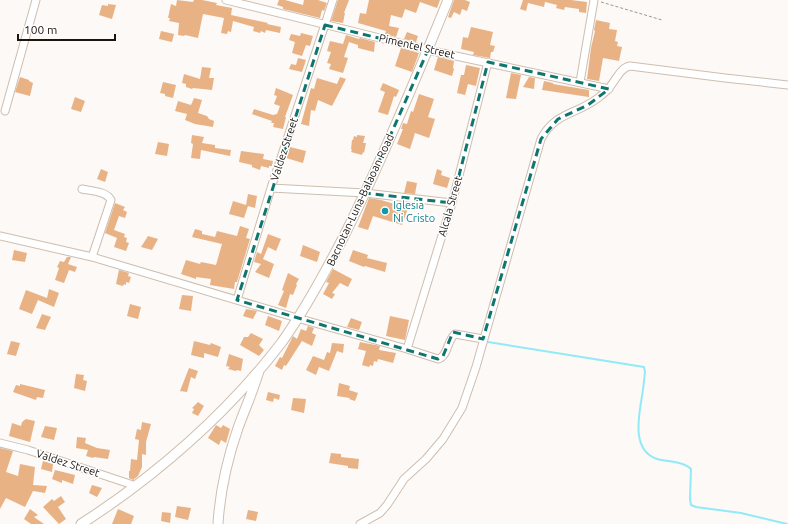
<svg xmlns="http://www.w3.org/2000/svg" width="788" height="524" font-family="Ubuntu,sans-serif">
<rect width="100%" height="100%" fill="#fcf9f6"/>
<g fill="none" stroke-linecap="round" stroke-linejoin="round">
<!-- stream -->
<path stroke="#91eaf7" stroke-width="2" d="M488,342l156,25 1,5c-1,10 -2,20 -4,30 -3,19 -8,49 16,57 10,3 26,2 34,10l-1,30 1,6 5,2 45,6 46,11"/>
</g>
<!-- building -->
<path fill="#e9b285" d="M177,0l16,2 1,-2h8l15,3 -1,2 16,3 -1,7 37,8 -1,1 14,3 -1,6 -14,-3 -1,3 -4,-2 -1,2 -7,-2 1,-4 -21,-6 -2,11 -3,-1 -1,3 -6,-1 3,-15 -21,-4 -5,24 -13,-3 -1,1 -6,-1 1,-12 -10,-2 1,-3h-2l3,-14 5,2z
M279,0h6l18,5 1,-5h14l9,3 -3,8 -2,-1 -2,8 -37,-9v-2l-6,-2z
M338,0h11l-5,13h1l-2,10 -12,-2z
M369,0h71l-3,8 -17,-6 -4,11 -11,-4 -3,9 -11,-3 -2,11 10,2 -3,9 -11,-3 1,-3 -28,-8 2,-10 6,1z
M454,0h11l5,2 -3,9 -5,-2 -2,6 -6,-3 -3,6 -3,-1z
M523,0h48l16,2 -1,11 -7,-1v-3l-14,-2 -1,3 -8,-2 1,-3 -12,-3 -1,5 -16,-4 -2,8 -6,-2z
M108,4l8,1 -4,14 -13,-4 3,-10 6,1z
M596,20l14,3 -1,6 8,1 -2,11 3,1 -1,4 5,1 -3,14 -16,-3 -4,23 -12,-2 4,-31 4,-17 -1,-1z
M471,27l22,5 -3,13 5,1 -2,6h-2l-1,6 -17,-3 1,-3 -13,-3 2,-12 5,1z
M161,31l13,3 -2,8 -13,-3z
M407,32l11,4 -2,6 -12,-3z
M301,33l12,3 -3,10 -4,-1 -4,11 -10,-3 3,-11 -6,-2 2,-6 9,2z
M346,35l13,4 1,-1 15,4 -1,10 -16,-4v-3l-9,-3 -5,15 4,1 -5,15 -14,-4 2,-5 -4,-1 4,-11 -4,-1 3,-10 13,3z
M401,48l18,5 -7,19 -17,-6z
M438,57l16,4 -1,7 1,1 -2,7 -18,-6z
M298,58l8,2 -4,12 -13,-3 2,-5 5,1z
M466,65l14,3 -4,18 -8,-2 -3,11 -8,-2 4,-18h3z
M202,67l9,1 -2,10h5l-2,12 -19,-2 -1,1 -6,-2v-3l-4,-1 2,-9 16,5z
M511,73l10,2 -5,24 -10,-1z
M20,77l9,3v1l4,2 -3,13 -15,-4z
M340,77l6,2 -14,27 -14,-6 -3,11 -4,-1 -2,16 -8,-2 10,-36 3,1 3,-11 20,6z
M529,77l6,1 -1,11 -11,-2z
M544,81l9,2v1l36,6v7l-47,-7z
M163,82l13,3 -3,13 -8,-2v-2l-5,-1z
M383,83l16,7 -3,7 -2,-1 -6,19 -10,-3 7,-20 -5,-2z
M276,88l17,7 -8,22h1l-3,12 -10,-2 1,-4h-3l1,-2 -20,-7 2,-5 19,6 4,-1 3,-8 -6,-2 3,-8 -3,-1z
M419,94l15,5 -6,18 7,2 -6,19 -14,-5 -5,16 -13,-5 6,-15h-2l2,-6 4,1 4,-13 2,1z
M75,97l10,4 -4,11 -10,-3z
M194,98l8,2 -4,13 9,3 2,3 5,2 -1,6 -18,-3 -10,-4 2,-6 -12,-3 3,-10 13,4z
M192,135l12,2 -2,6 13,2v3l16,2 -1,6 -29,-6 -1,9 -9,-1 2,-14 -2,-1z
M357,135l8,1 -2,7h3l-2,10 -1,-1 -1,3 -11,-3 1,-2 -1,-1 1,-9h1l1,-4 3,1z
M158,142l11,2 -2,12 -12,-2z
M290,147l16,4 -3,12 -17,-5z
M241,151l23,3 -1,5 10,2 -1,5h-3v2l-8,-2 -1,4 -8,-3v-2l-13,-3z
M101,169l7,3 -3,10 -8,-3z
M437,169l5,2 -1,4 9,3 -3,10 -14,-4z
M407,181l10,2 -2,11 -11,-1z
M248,194l9,2 -2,12 -7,-2 -4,12 -15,-4 4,-13 13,4z
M369,198l12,2 27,8 -6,17 -29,-9 -5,14 -10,-3z
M115,203l10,4 -2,3 4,2 -2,6 -6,-2 -5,14 11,4 -1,3 3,1 -1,4 3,1 -3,8 -12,-4 3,-9 -12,-5z
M240,226l9,3 -3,9 4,1 -13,43h-2l-1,7 -24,-4 1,-6 -15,-2v2l-15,-5 5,-14 14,4 1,-2 15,3 6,-21 -30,-7 3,-8 7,2v3l13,3 2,-6 20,5z
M268,234l13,5 -5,12 -8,-4 -5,12 11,5 -5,14 -14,-6 6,-8 -7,-2 3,-10 4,2z
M148,236l10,3 -6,11 -11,-3z
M303,245l17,7 -3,10 -17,-6z
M14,250l13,3 -2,9 -13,-2z
M353,250l15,5 -1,3 20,5 -2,9 -20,-6 -1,1 -15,-6z
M67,257h4l-3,7 9,3 -2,5 -6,-2 -5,13 -9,-3 4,-12 -2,-1 3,-6 4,1z
M333,269l19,10 -4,8 -8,-4 -8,10 3,1 -3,5 -9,-5 6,-11 -3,-1z
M119,270l10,3 -1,3 3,1 -2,6 -3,-1v3l-2,-1 -1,2 -7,-2z
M288,273l11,6 -3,5 1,1 -4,10 -3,-1 -4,14 -8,-3 6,-14 -2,-1z
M49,289l10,4 -5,14 -16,-7 -6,14 -13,-5 7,-19 21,8z
M182,295l11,1 -2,15 -12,-2z
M130,304l11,3 -3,12 -11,-3z
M246,309l11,2 -4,8 -10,-3z
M42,314l9,3 -6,13 -9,-2z
M268,316l14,5 -3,10 -14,-6z
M390,316l19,4 -4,20 -19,-4z
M351,318l11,4 -3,8 -12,-3z
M308,326l6,2 -2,5 4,2 -4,11 -10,-5 -16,25 -2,-1 -2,5 -7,-4 5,-9 2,1 11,-22 4,3 4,-10 5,2z
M251,333l12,6 -4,6 5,5 -5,6 -19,-11 4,-8h4z
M11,341l9,2 -4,13 -9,-2z
M194,341l16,4 1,-2 10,4 -3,10 -14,-4v5l-13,-3z
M360,342l20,4 -1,4 17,3 -3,10 -15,-4 -1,3 -3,-1 -1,5 -3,-1 -1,2 -7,-2 4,-14 -8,-2z
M332,343l12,1 -1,9 -6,-2 -8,20 -10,-4 -3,8 -10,-5 7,-14 11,4 3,-8 3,1z
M229,354l14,5 -2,12 -4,-1 -1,1 -8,-2 2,-2 -4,-1z
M189,368l9,3 -3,8 -4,-2 -4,15 -7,-1z
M76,374l8,1 -1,5 4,1 -2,10 -11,-3z
M339,383l11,3 -1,4 9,3 -3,8 -6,-2 1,-1 -13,-2z
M20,384l25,6 -2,8 -6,-1 -1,3 -23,-8 3,-7 4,1z
M268,392l12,3 -1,5 -5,-2 -1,4 -7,-2z
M293,398l13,1 -2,14 -13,-3z
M198,402l6,4 -6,10 -6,-3 2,-4 -2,-1z
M26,419l9,2 -5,21 -21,-6 3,-13 9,3 1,-4z
M142,422l9,2 -5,18v13l-4,-1v13l-4,9 -5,4 -4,-2v-7h1l1,-12 6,1 2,-20 -4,-1 2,-10 4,1z
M216,425l5,3 2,-3 7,4 -4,14 -5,-3 -2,5 -11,-7z
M45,426l12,2 -3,12 -13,-3z
M77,437l9,1 -1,5 12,5 13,2 -2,9 -14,-2 -1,1 -7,-2 2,-6 -12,-2z
M0,448l13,3 -7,21 12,4 2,-12 15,3 -2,18 14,1 -2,7 -12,-2 -8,16 -19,-9 -6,11z
M331,453l10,1v3l18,2 -1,10 -10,-1v-2l-19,-3z
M43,461l10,3 -1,8 -11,-3z
M55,470l20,5 -2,9 -11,-4v3l-10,-4z
M92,485l10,3 -5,9 -8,-4z
M61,496l4,6 -7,5 8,12 -7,5 -16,-17 9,-8 2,2z
M177,506l14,2 -3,12 -13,-3z
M30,509l8,6 -4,2 10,7h-13l-7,-5z
M118,509l16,7 -3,8h-19z
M248,510l10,2 -2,9 -10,-2z
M162,512l9,1 -1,10 -9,-2z"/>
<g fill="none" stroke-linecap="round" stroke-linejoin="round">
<defs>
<path id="street" d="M226,0l202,50 181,39
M580,82l14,-82
M5,111l31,-111
M271,188l94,5 87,10
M82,189c9,2 24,2 29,11l-19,57
M0,236l92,21 205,61 110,31 31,10c10,-2 9,-19 17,-25l28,5
M237,300l34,-112 62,-188
M407,349l45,-146 36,-141
M0,443l28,7 108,36
M360,524l20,-11 7,-8 17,-26 22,-20 17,-20 19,-31 14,-41 65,-228c14,-27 35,-24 57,-41 4,-3 8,-6 11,-10 7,-8 11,-20 21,-22l95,12 63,7"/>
<path id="secondary" d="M81,524c75,-48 147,-111 201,-182 24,-34 44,-71 63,-108 38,-76 71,-155 103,-234
M218,524c2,-33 9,-64 20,-96 7,-19 15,-37 21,-57"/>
</defs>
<!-- street casing -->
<use href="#street" stroke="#cebeaf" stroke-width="9"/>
<!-- secondary casing -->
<use href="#secondary" stroke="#cebeaf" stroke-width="11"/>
<!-- path -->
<path stroke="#9c9793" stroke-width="1" stroke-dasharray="3 2" stroke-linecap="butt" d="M601,2l61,18"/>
<!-- street -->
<use href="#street" stroke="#fff" stroke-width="7"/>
<!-- secondary -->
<use href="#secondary" stroke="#fff" stroke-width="9"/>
</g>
<!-- marked area -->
<path fill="none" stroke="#0f766e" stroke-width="3" stroke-dasharray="8 5" stroke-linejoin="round" d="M325,25l103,25 -63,143 87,10 36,-141 121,27 -21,16 -30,14 -17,20 -58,200 -30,-7 -10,24 -5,3 -201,-59z"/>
<!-- markers -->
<circle fill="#0f9aa8" stroke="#fff" stroke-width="1.5" cx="385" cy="211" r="4"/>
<g text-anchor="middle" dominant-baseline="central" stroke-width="3" stroke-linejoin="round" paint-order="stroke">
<!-- street labels -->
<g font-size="11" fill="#1b1510" stroke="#fff">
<text transform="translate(417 46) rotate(13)">Pimentel Street</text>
<text transform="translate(284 149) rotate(-72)">Valdez Street</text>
<text transform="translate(360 200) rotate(-65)">Bacnotan-Luna-Balaoan Road</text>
<text transform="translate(450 206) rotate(-74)">Alcala Street</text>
<text transform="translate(68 463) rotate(18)">Valdez Street</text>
</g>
<!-- culture labels -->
<g font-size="11" fill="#0d838f" stroke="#fff" text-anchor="start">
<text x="393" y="205">Iglesia<tspan x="393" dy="13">Ni Cristo</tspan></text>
</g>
</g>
<!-- scale -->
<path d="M18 34v6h97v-6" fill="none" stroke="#1b1510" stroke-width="2"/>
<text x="24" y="34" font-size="12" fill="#1b1510" stroke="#ffffff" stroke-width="3" paint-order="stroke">100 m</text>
</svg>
